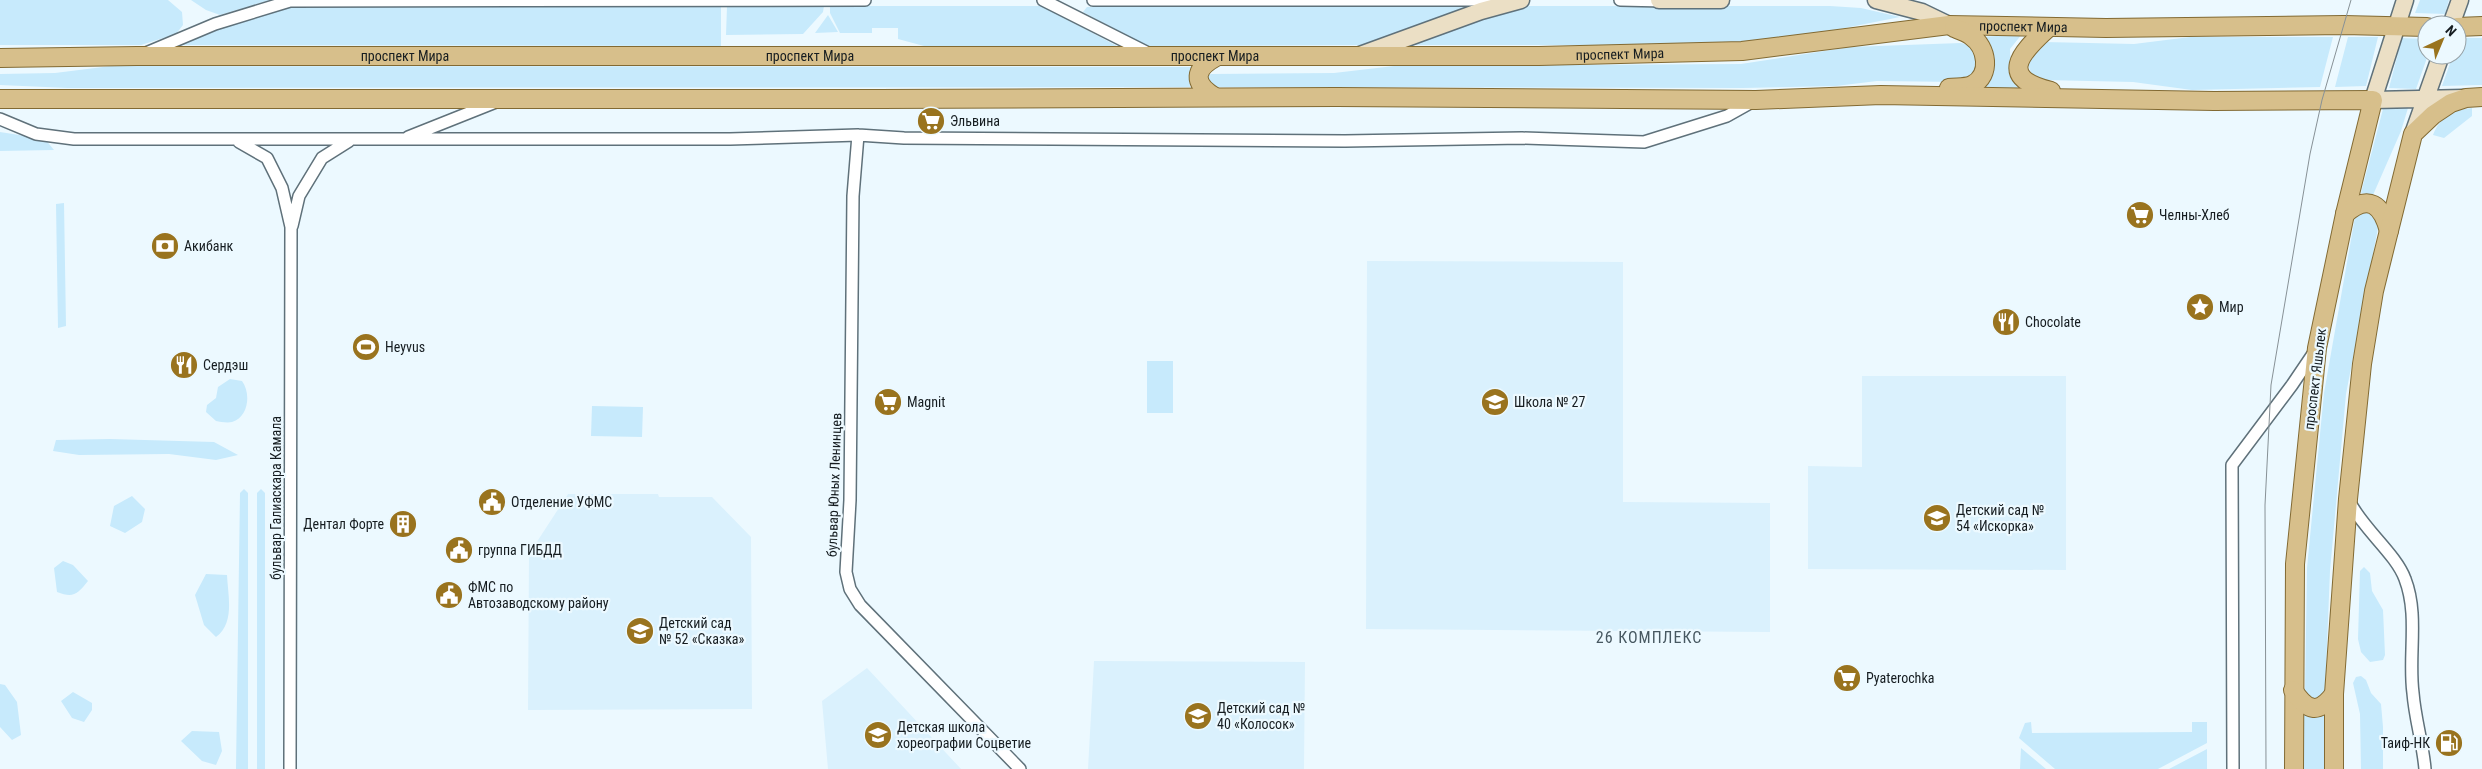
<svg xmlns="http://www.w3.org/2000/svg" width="2482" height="769" font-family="'Roboto Condensed',sans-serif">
<rect width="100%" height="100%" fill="#ecf9ff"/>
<!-- built -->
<path fill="#daf1fd" d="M1367,261l256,1v240l147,1v129l-404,-3z
M1862,376h204v194l-258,-1v-103l54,1z
M568,494h90l1,3h53l39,40 1,172 -224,1 1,-156z
M1094,661l211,1 -1,107h-216z
M867,668l94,101h-133l-6,-68z"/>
<!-- green -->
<path fill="#c7eafc" d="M0,0h168l14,12 1,13 -7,9 -35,11h-141z
M191,0h79l-50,15 -14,-5z
M2420,0h29l-4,14 -30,-1z
M291,6h430v40l-541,-1 66,-26z
M727,6h97l-1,6 -20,22 -77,1z
M830,6h212l75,40h-193l-26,-7v-11h-26v5h-32l-10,-20z
M1519,6h311l31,2 39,9 -90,18 -100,10h-300l58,-22z
M1087,7h389l-105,38 -225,1 -63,-34z
M828,15l10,17 -23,1z
M2022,34l-12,15 1,23 9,16h-38c13,-20 17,-32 1,-51z
M2190,37h143l-13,50 -128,3 -59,-8 -89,-2 -12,-5 -5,-13 17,-20 90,2z
M2348,37h30l-12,49 -31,1z
M2402,38l25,1 1,16 -12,34 -27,-1z
M2459,38h23v47l-40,1 11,-31h4z
M1961,43l8,2 6,4 3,17 -10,13 -10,3 -81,-1 -41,5 -94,2 -529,-1 -4,-1 -2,-10 4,-2 123,-1 60,-7 347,-2 109,-17z
M111,66l1082,1 -4,10 1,10 -1122,1 -68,-3v-11l55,-1z
M2408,108l-7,23 -28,64 -12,-2 22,-84z
M2472,108v8l-28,22 -11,-3c8,-19 18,-25 39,-27z
M0,132l45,7 9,11 -54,1z
M64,203l2,123 -8,2 -2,-124z
M2364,212l12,5 2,11 -32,166 -16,177 -5,123 -13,7 -7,-8 2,-125 17,-175 31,-176z
M1147,361h26v52h-26z
M230,379l12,2c9,12 7,36 -10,41 -4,1 -12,0 -16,-1l-10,-9 1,-7 9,-7 2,-11z
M592,406l51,1 -1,30 -51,-1z
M110,439l104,3 24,13 -22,5 -47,-6 -90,1 -26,-4 3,-11z
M244,489l4,4v276h-12l4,-276z
M261,489l4,4v276h-8v-276z
M132,496l13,13 -3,13 -17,11 -15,-7 4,-20z
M63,561l10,4 15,16c-11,14 -15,17 -31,11l-3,-24z
M2364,567l6,6 2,18 11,19 2,45 -2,5 -13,2 -9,-10 -3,-13 2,-68z
M206,574l21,1c1,21 8,48 -11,62l-12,-12 -9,-30z
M2361,676l5,4 5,13 10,11 2,23v42h-22l-1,-55 -7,-31 3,-6z
M0,684l5,1 12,17 4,33 -9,5 -12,-13z
M73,692l19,11v7l-8,12 -12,-4 -11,-17z
M2302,712l10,5 14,-4v56h-23z
M2031,722l1,11 160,-1v-10h15v21l-49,26h-103l-36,-31 6,-15z
M192,731l27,1 3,19 -6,14 -14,-4 -21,-20z
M2021,748l25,21h-26z
M2207,749v20h-38z"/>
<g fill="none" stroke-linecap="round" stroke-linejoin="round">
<defs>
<path id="street" d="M1043,0l107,54
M1093,0h410
M1620,0l44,1
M146,53l69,-29 75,-23 575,-1
M0,119l36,15 38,5h656l128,-4 46,3 441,3 177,-3 122,4 83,-26 25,-14
M858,135l-5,61 -3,304 -4,72 4,17 10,16 160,164
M408,137l88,-35
M239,142l28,16 15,30 9,39 -1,542
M292,226l7,-30 23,-38 27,-17
M2349,501c14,28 47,53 56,78 14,36 3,77 8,114 2,26 10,51 12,76
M2233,769l-1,-304 60,-80 23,-34"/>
<path id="secondary" d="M1659,0h62
M1876,0l46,12 27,13
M2405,0l-32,100 91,-2
M2451,25l9,-25
M1360,55l121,-44 40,-11
M2413,134l28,-79"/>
<g id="primary">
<path d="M2457,27l25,-1"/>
<path d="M2048,28c-29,26 -50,50 3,63"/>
<path id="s1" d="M0,58l137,-2h1402l203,-5 207,-26 157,3 238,-3 83,2"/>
<path d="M1949,88c7,-1 17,0 23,-3 20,-10 15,-38 -1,-49 -5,-4 -12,-6 -17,-8"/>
<path d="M1215,97c-23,-14 -21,-28 1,-40"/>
<path d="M0,99h879l458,-2 419,3 125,-5 333,6 159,-1 -28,114 -28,134 -22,216 -1,205"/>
<path d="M2345,214c24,-21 37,-9 44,17"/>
<path d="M2293,690c14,21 25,25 41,4"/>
<path d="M2334,769v-75l14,-195 14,-135 12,-73 39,-157 20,-19 18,-12 15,-5 16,-1"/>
</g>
</defs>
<!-- street casing -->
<use href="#street" stroke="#5f717a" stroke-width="14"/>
<!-- secondary casing -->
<use href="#secondary" stroke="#5f717a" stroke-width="19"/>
<!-- primary casing -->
<use href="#primary" stroke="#826a33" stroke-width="20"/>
<!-- street -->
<use href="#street" stroke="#fff" stroke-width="11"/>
<!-- secondary -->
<use href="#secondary" stroke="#ebdfc5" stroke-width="16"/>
<!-- primary -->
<use href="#primary" stroke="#d7bf8b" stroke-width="18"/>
<!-- tram -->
<path stroke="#879196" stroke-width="1" d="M2266,769l-1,-264 6,-120 39,-231 12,-54 29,-100"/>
</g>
<!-- icons -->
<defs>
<symbol id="supermarket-disc" viewBox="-11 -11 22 22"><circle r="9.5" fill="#99731e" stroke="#ecf9ff"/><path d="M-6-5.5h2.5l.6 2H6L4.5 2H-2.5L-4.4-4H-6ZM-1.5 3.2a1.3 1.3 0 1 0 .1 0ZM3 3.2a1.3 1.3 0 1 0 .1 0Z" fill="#fff"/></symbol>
<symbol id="bank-disc" viewBox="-11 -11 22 22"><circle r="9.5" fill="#99731e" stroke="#ecf9ff"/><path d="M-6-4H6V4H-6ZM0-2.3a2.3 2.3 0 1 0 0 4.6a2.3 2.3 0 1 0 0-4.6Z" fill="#fff"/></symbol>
<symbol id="sight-disc" viewBox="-11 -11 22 22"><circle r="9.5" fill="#99731e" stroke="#ecf9ff"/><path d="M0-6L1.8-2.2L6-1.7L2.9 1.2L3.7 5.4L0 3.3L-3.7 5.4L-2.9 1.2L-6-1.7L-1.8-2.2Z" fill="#fff"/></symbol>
<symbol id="restaurant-disc" viewBox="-11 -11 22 22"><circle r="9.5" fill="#99731e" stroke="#ecf9ff"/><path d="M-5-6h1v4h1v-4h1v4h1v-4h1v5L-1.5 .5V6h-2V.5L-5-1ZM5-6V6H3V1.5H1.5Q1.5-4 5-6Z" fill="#fff"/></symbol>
<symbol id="stadium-disc" viewBox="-11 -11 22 22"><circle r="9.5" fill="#99731e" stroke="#ecf9ff"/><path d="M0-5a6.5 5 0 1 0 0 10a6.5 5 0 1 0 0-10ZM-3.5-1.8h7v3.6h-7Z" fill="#fff"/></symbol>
<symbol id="school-disc" viewBox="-11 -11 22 22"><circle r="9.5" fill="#99731e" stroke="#ecf9ff"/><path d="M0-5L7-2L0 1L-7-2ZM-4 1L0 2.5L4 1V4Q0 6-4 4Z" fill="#fff"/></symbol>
<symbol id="civic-disc" viewBox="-11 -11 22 22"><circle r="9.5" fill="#99731e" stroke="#ecf9ff"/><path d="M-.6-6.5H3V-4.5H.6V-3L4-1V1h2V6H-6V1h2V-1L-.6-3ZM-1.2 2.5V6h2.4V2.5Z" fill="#fff"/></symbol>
<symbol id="building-disc" viewBox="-11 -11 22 22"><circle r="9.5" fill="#99731e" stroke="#ecf9ff"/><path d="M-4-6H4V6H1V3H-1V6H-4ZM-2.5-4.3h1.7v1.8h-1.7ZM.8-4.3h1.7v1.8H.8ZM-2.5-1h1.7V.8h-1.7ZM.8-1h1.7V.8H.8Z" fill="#fff"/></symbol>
<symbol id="fuel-disc" viewBox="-11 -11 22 22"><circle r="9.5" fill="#99731e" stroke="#ecf9ff"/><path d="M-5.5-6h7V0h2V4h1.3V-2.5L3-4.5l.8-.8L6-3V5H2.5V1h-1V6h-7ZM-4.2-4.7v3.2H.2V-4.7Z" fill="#fff"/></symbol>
</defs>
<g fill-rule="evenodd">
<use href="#supermarket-disc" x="915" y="105" width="32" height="32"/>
<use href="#supermarket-disc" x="2124" y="199" width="32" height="32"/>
<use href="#bank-disc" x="149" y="230" width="32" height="32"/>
<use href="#sight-disc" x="2184" y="291" width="32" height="32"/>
<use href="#restaurant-disc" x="1990" y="306" width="32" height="32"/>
<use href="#stadium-disc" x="350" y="331" width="32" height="32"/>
<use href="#restaurant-disc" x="168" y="349" width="32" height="32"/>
<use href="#supermarket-disc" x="872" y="386" width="32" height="32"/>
<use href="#school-disc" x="1479" y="386" width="32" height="32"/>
<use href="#civic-disc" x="476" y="486" width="32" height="32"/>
<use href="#school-disc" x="1921" y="502" width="32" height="32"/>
<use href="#building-disc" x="387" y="508" width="32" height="32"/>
<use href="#civic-disc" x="443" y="534" width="32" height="32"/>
<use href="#civic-disc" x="433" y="579" width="32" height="32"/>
<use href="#school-disc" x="624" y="615" width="32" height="32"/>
<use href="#supermarket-disc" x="1831" y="662" width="32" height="32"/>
<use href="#school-disc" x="1182" y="700" width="32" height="32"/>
<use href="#school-disc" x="862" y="719" width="32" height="32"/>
<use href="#fuel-disc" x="2433" y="727" width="32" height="32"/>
</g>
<g text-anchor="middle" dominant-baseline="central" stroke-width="4.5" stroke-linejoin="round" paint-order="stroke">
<!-- street labels -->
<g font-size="14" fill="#151c20" stroke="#ecf9ff">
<text stroke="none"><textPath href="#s1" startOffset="2025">проспект Мира</textPath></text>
<text stroke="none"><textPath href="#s1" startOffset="1620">проспект Мира</textPath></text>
<text stroke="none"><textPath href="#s1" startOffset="1215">проспект Мира</textPath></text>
<text stroke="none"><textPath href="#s1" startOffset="405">проспект Мира</textPath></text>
<text stroke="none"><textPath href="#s1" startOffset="810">проспект Мира</textPath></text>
<text transform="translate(2315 379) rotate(-83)">проспект Яшьлек</text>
<text transform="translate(834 485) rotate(-88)">бульвар Юных Ленинцев</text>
<text transform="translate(276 498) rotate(-90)">бульвар Галиаскара Камала</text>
</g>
<!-- poi labels -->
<g font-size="14" fill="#151c20" stroke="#ecf9ff" text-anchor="start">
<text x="950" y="121">Эльвина</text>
<text x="2159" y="215">Челны-Хлеб</text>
<text x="184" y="246">Акибанк</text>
<text x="2219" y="307">Мир</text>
<text x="2025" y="322">Chocolate</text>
<text x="385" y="347">Heyvus</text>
<text x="203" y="365">Сердэш</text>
<text x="907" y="402">Magnit</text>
<text x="1514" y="402">Школа № 27</text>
<text x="511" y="502">Отделение УФМС</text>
<text x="1956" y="510">Детский сад №<tspan x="1956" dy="16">54 «Искорка»</tspan></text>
<text x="384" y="524" text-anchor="end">Дентал Форте</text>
<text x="478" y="550">группа ГИБДД</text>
<text x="468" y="587">ФМС по<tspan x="468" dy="16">Автозаводскому району</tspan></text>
<text x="659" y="623">Детский сад<tspan x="659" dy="16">№ 52 «Сказка»</tspan></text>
<text x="1866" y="678">Pyaterochka</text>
<text x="1217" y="708">Детский сад №<tspan x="1217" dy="16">40 «Колосок»</tspan></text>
<text x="897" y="727">Детская школа<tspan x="897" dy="16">хореографии Соцветие</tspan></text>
<text x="2430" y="743" text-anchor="end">Таиф-НК</text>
</g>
<!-- quarter labels -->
<g font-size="16" letter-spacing="1" fill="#475861" stroke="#ecf9ff">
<text x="1649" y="637">26 КОМПЛЕКС</text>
</g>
</g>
<!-- north arrow -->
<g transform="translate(2442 40) rotate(44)"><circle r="24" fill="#ecf9ff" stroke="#96a1a6"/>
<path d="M0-4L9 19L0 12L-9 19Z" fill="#99731e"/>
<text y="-8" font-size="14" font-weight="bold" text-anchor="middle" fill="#151c20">N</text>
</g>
</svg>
